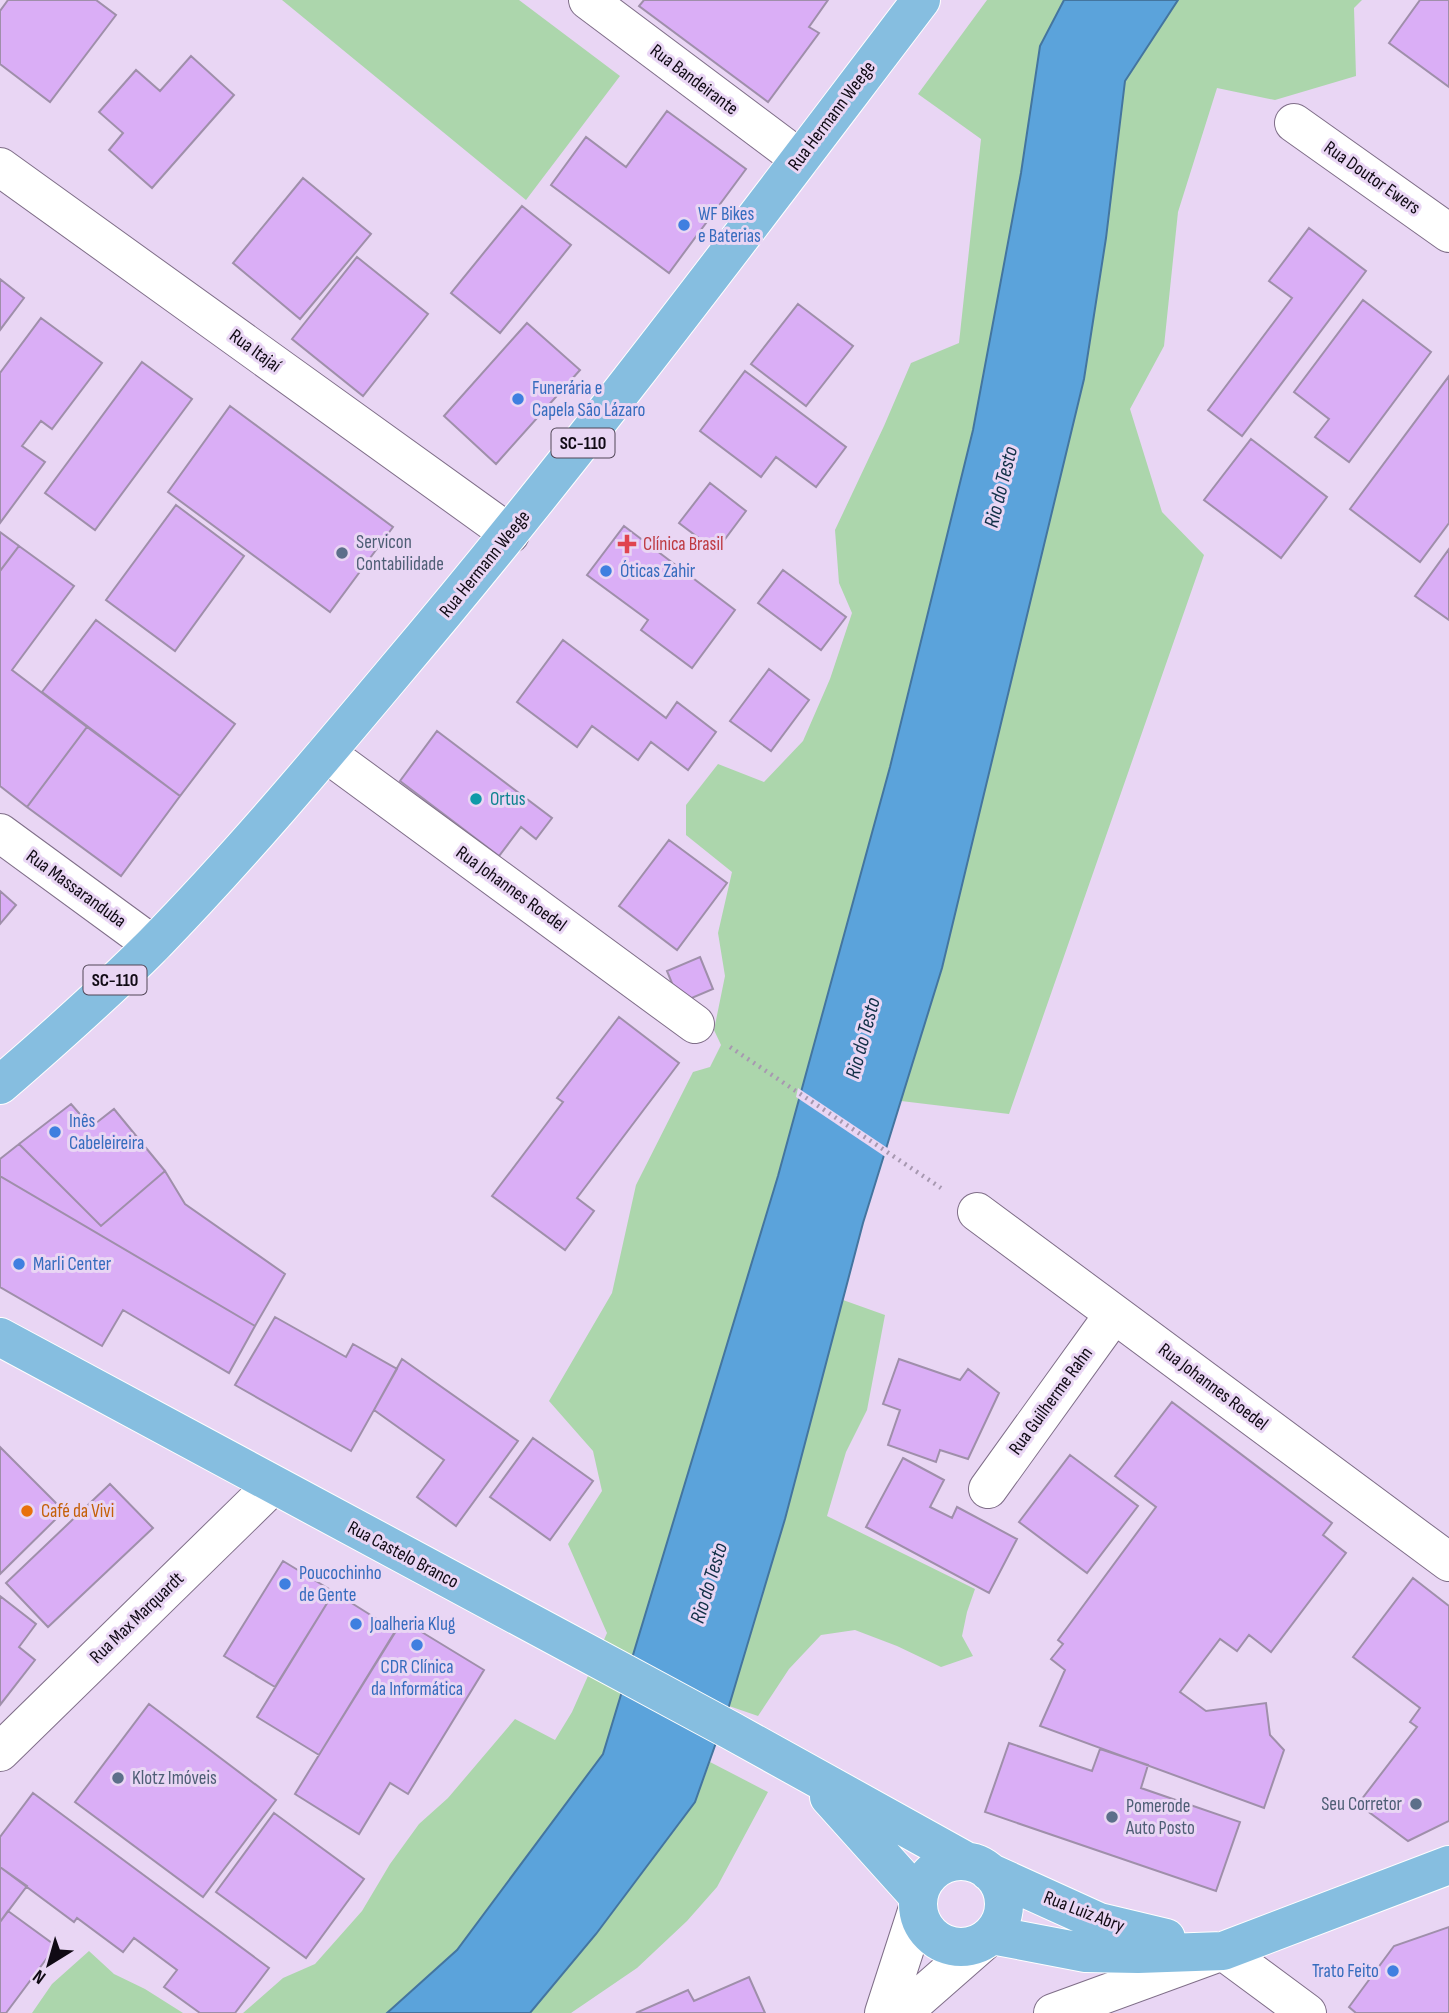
<svg xmlns="http://www.w3.org/2000/svg" width="1449" height="2013" font-family="'Sofia Sans Condensed',sans-serif">
<rect width="100%" height="100%" fill="#e9d6f4"/>
<!-- green -->
<path fill="#acd6ac" d="M282,0h237l101,76 -94,124z
M987,0h77l-24,46 -19,127 -48,257 -83,337 -112,409 -175,578 -146,196 -70,63h-144l40,-35 32,-14 47,-53 28,-47 29,-40 29,-26 67,-79 40,21 17,-28 35,-79 -39,-89 34,-53 -9,-40 -44,-50 63,-108 24,-108 57,-113 17,-5 11,-22 -7,-15 11,-54 -7,-43 14,-61 -46,-37v-30l32,-41 46,18 39,-41 27,-62 22,-66 -13,-30 -4,-53 49,-104 27,-63 48,-20 22,-204 -63,-45z
M1178,0h184l-8,8 2,68 -81,24 -58,-12 -39,124 -14,134 -34,63 32,103 42,43 -195,559 -108,-13 41,-133 142,-589 22,-141 19,-157z
M843,1300l42,15 -18,95 -21,42 -19,64 148,73 -8,23 -5,24 11,20 -32,11 -44,-21 -42,-16 -34,5 -32,34 -31,47 -29,-10 56,-187z
M710,1762l58,30 -51,95 -30,34 -50,47 -66,45h-41l66,-79 99,-132z
M89,1951l25,23 31,15 38,24h-151l20,-29z"/>
<!-- water -->
<path fill="#5ba3db" stroke="#44759f" stroke-width="2" d="M1064,0h114l-53,81 -19,157 -22,141 -142,589 -79,255 -78,296 -56,187 -34,96 -99,132 -66,79h-143l70,-63 146,-196 175,-578 112,-409 83,-337 48,-257 19,-127z"/>
<!-- pier -->
<path fill="#e9d6f4" d="M798,1088l91,61 -2,9 -91,-61z"/>
<!-- building -->
<path fill="#daaef6" stroke="#9f8faa" stroke-width="2" d="M8,0h88l20,15 -66,87 -50,-38v-53z
M644,0h184l-19,27 10,6 -51,69 -129,-96z
M1420,0h29v87l-60,-44z
M191,56l43,39 -82,93 -43,-38 14,-17 -24,-21 37,-42 24,21z
M667,111l79,58 -77,104 -118,-88 35,-48 40,30z
M303,178l68,56 -71,85 -67,-56z
M522,206l49,39 -71,88 -49,-40z
M1309,228l57,43 -124,165 -34,-26 84,-112 -23,-17z
M357,257l71,57 -65,82 -71,-57z
M0,279l24,19 -24,32z
M1363,300l68,52 -82,110 -34,-25 14,-18 -35,-27z
M798,304l55,42 -47,60 -55,-42z
M41,318l61,45 -50,66 -11,-8 -19,25 23,16 -45,61v-150z
M527,323l53,47 -84,94 -52,-48z
M142,362l50,37 -97,131 -50,-37z
M745,371l101,76 -30,40 -40,-30 -15,20 -61,-46z
M1449,376v147l-29,39 -70,-53z
M230,406l163,121 -63,85 -162,-120z
M1251,439l76,58 -46,61 -77,-58z
M710,483l36,28 -30,40 -37,-28z
M176,505l68,51 -69,95 -69,-51z
M624,526l111,84 -43,58 -51,-38 7,-10 -61,-45z
M0,532l19,14 -19,25z
M19,546l55,40 -62,84 75,57 -60,80 -27,-21v-215z
M1449,549v71l-34,-24z
M783,570l63,47 -25,33 -63,-47z
M96,620l139,104 -55,72 -138,-104z
M563,640l103,78 11,-16 39,30 -28,38 -37,-28 -13,18 -46,-34 -15,21 -60,-45z
M769,669l40,31 -38,51 -41,-30z
M87,727l93,69 -59,80 -94,-69z
M437,731l115,87 -16,21 -15,-12 -22,29 -99,-75z
M669,840l58,43 -50,67 -58,-44z
M0,891l16,14 -16,19z
M700,957l13,32 -33,14 -13,-32z
M619,1017l60,46 -102,135 17,13 -29,39 -73,-54 71,-94 -6,-4z
M71,1104l20,23 23,-18 51,62 -64,55 -82,-82z
M19,1144l82,82 64,-55 20,33 100,70 -30,52 -255,-150v-17z
M0,1176l255,150 -26,47 -106,-63 -21,36 -102,-59z
M275,1317l71,40 7,-13 44,25 -46,82 -116,-66z
M402,1359l116,82 -62,85 -39,-29 27,-37 -70,-50z
M899,1359l61,21 8,-11 31,24 -31,66 -28,-9 -4,12 -48,-17 12,-35 -17,-6z
M1172,1402l160,121 -9,12 23,18 -75,99 -22,-17 -12,16 -17,-12 -40,53 26,19 60,-8 4,32 14,15 -20,58 -224,-82 25,-56 -14,-11 12,-15 -5,-4 98,-133 -41,-31z
M533,1438l60,43 -43,59 -60,-43z
M0,1447l64,64 -64,63z
M1070,1455l68,51 -51,67 -68,-51z
M903,1458l41,22 -14,27 22,11 5,-11 60,32 -28,54 -123,-66z
M110,1484l43,44 -105,99 -42,-44z
M283,1561l51,31 -59,95 -51,-31z
M1413,1578l36,28v215l-41,20 -50,-37 59,-77 -7,-5 10,-14 -67,-51z
M334,1592l62,39 -77,124 -62,-38z
M0,1596l36,28 -17,23 16,13 -35,45z
M402,1620l82,50 -76,124 -18,-11 -31,51 -64,-40z
M149,1704l127,96 -73,97 -128,-95z
M1009,1743l83,28 8,-22 48,16 -7,23 99,34 -24,69 -231,-79z
M33,1793l236,175 -34,45h-35l-36,-26 13,-17 -43,-32 -11,14 -46,-34 -3,4 -74,-55v-30z
M274,1813l90,66 -58,79 -90,-66z
M0,1867l27,19 -27,36z
M8,1911l48,35 -50,67h-6v-91z
M1449,1927v86h-93l-7,-6 45,-61z
M749,1977l16,36h-129l52,-23 6,11z"/>
<g fill="none" stroke-linecap="round" stroke-linejoin="round">
<defs>
<path id="minor" d="M588,0l212,159
M1294,123l155,110
M0,167l510,367
M326,753l369,271
M0,833l153,112
M977,1212l472,350
M988,1489l126,-175
M0,1752l273,-267
M884,2013l34,-105
M902,2013l81,-71
M1053,2013l170,-62 84,62"/>
<path id="major" d="M0,1085c52,-45 104,-91 153,-140 85,-87 164,-181 242,-274 184,-217 354,-445 526,-671
M0,1337l730,393 236,131
M829,1797l89,99
M918 1904a43 43 0 1 1 86 0a43 43 0 1 1-86 0Z
M989,1872l110,50 67,16
M992,1935l94,18 52,1 85,-3 226,-86"/>
</defs>
<!-- minor casing -->
<use href="#minor" stroke="#7f6e88" stroke-width="40"/>
<!-- major casing -->
<use href="#major" stroke="#fff" stroke-width="40"/>
<!-- path -->
<path stroke="#a798b0" stroke-width="4.5" stroke-dasharray="2 5" stroke-linecap="butt" d="M730,1047l211,141"/>
<!-- minor -->
<use href="#minor" stroke="#fff" stroke-width="38"/>
<!-- major -->
<use href="#major" stroke="#86bee0" stroke-width="38"/>
</g>
<!-- markers -->
<g fill="#3f7fe0" stroke="#e9d6f4" stroke-width="2.5">
<circle cx="684" cy="225" r="7"/>
<circle cx="518" cy="399" r="7"/>
<circle cx="606" cy="571" r="7"/>
<circle cx="55" cy="1132" r="7"/>
<circle cx="19" cy="1264" r="7"/>
<circle cx="285" cy="1584" r="7"/>
<circle cx="356" cy="1624" r="7"/>
<circle cx="417" cy="1645" r="7"/>
<circle cx="1393" cy="1971" r="7"/>
</g>
<path fill="#e0444e" stroke="#e9d6f4" stroke-width="2.5" d="M623.5 533.5h7v7h7v7h-7v7h-7v-7h-7v-7h7z"/>
<g fill="#5c6f8a" stroke="#e9d6f4" stroke-width="2.5">
<circle cx="342" cy="553" r="7"/>
<circle cx="118" cy="1778" r="7"/>
<circle cx="1416" cy="1804" r="7"/>
<circle cx="1112" cy="1817" r="7"/>
</g>
<circle fill="#0f9aa8" stroke="#e9d6f4" stroke-width="2.5" cx="476" cy="799" r="7"/>
<circle fill="#e8710a" stroke="#e9d6f4" stroke-width="2.5" cx="27" cy="1511" r="7"/>
<g text-anchor="middle" dominant-baseline="central" stroke-width="6" stroke-linejoin="round" paint-order="stroke">
<!-- shield labels -->
<g fill="#e9d6f4" stroke="#514757" stroke-width="2">
<rect x="551.5" y="428.5" width="63" height="29" rx="5"/>
<rect x="83.5" y="965.5" width="63" height="29" rx="5"/>
</g>
<g font-size="18" font-weight="bold" fill="#100a14">
<text x="583" y="443">SC-110</text>
<text x="115" y="980">SC-110</text>
</g>
<!-- street labels -->
<g font-size="19" fill="#100a14" stroke="#e9d6f4">
<text transform="translate(694 80) rotate(37)">Rua Bandeirante</text>
<text transform="translate(832 116) rotate(-53)">Rua Hermann Weege</text>
<text transform="translate(1372 178) rotate(35)">Rua Doutor Ewers</text>
<text transform="translate(255 351) rotate(36)">Rua Itajaí</text>
<text transform="translate(485 564) rotate(-51)">Rua Hermann Weege</text>
<text transform="translate(76 889) rotate(36)">Rua Massaranduba</text>
<text transform="translate(511 889) rotate(36)">Rua Johannes Roedel</text>
<text transform="translate(1213 1387) rotate(37)">Rua Johannes Roedel</text>
<text transform="translate(1051 1401) rotate(-54)">Rua Guilherme Rahn</text>
<text transform="translate(403 1555) rotate(28)">Rua Castelo Branco</text>
<text transform="translate(137 1618) rotate(-44)">Rua Max Marquardt</text>
<text transform="translate(1084 1912) rotate(21)">Rua Luiz Abry</text>
</g>
<!-- shop labels -->
<g font-size="19" fill="#366cbe" stroke="#e9d6f4" text-anchor="start">
<text x="698" y="214">WF Bikes<tspan x="698" dy="22">e Baterias</tspan></text>
<text x="532" y="388">Funerária e<tspan x="532" dy="22">Capela São Lázaro</tspan></text>
<text x="620" y="571">Óticas Zahir</text>
<text x="69" y="1121">Inês<tspan x="69" dy="22">Cabeleireira</tspan></text>
<text x="33" y="1264">Marli Center</text>
<text x="299" y="1573">Poucochinho<tspan x="299" dy="22">de Gente</tspan></text>
<text x="370" y="1624">Joalheria Klug</text>
<text x="417" y="1667" text-anchor="middle">CDR Clínica<tspan x="417" dy="22">da Informática</tspan></text>
<text x="1379" y="1971" text-anchor="end">Trato Feito</text>
</g>
<!-- service labels -->
<g font-size="19" fill="#4e5e75" stroke="#e9d6f4" text-anchor="start">
<text x="356" y="542">Servicon<tspan x="356" dy="22">Contabilidade</tspan></text>
<text x="132" y="1778">Klotz Imóveis</text>
<text x="1402" y="1804" text-anchor="end">Seu Corretor</text>
<text x="1126" y="1806">Pomerode<tspan x="1126" dy="22">Auto Posto</tspan></text>
</g>
<!-- health labels -->
<g font-size="19" fill="#be3a42" stroke="#e9d6f4" text-anchor="start">
<text x="643" y="544">Clínica Brasil</text>
</g>
<!-- culture labels -->
<g font-size="19" fill="#0d838f" stroke="#e9d6f4" text-anchor="start">
<text x="490" y="799">Ortus</text>
</g>
<!-- food labels -->
<g font-size="19" fill="#c56008" stroke="#e9d6f4" text-anchor="start">
<text x="41" y="1511">Café da Vivi</text>
</g>
<!-- water labels -->
<g font-size="21" font-style="italic" fill="#113047" stroke="#e9d6f4">
<text transform="translate(1001 487) rotate(-76)">Rio do Testo</text>
<text transform="translate(863 1038) rotate(-75)">Rio do Testo</text>
<text transform="translate(709 1583) rotate(-73)">Rio do Testo</text>
</g>
</g>
<!-- north arrow -->
<g transform="translate(49 1964) rotate(217)" stroke="#e9d6f4" stroke-width="5" paint-order="stroke">
<path d="M0-5L12 26L0 18L-12 26Z" fill="#100a14"/>
<text y="-10" font-size="19" font-weight="bold" text-anchor="middle" fill="#100a14">N</text>
</g>
</svg>
